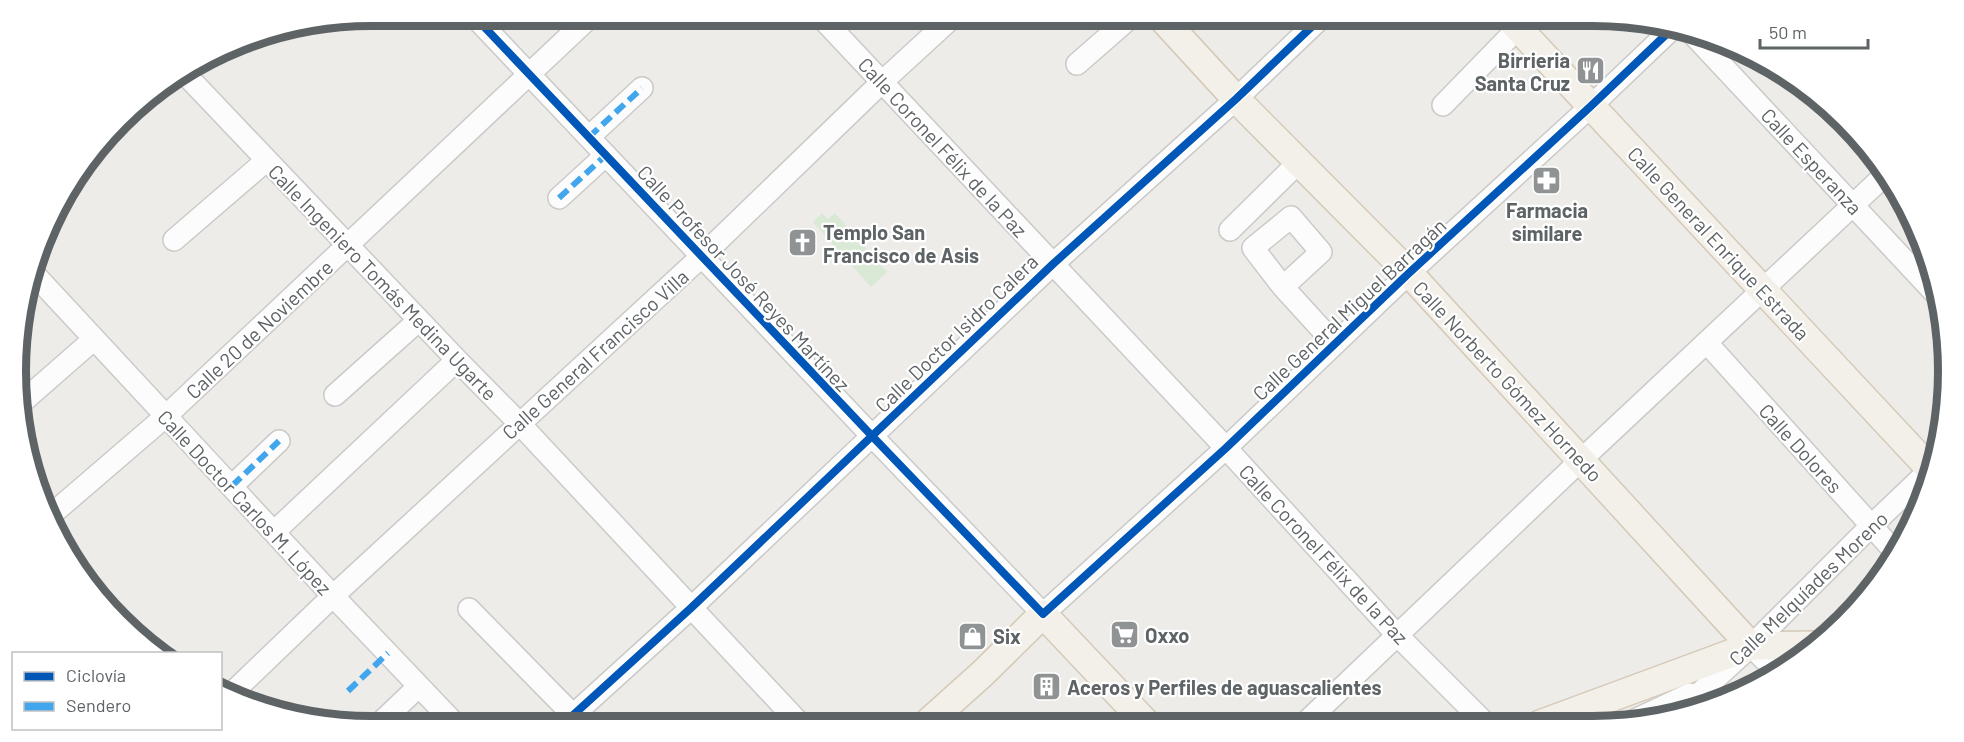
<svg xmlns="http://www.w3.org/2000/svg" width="1964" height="742" font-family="Barlow,sans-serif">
<rect width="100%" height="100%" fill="#eeece9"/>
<!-- green -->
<path fill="#d9e9d5" d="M822,213l6,6 7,-6 52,59 -16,15 -58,-65z"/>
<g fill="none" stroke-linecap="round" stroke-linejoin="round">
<defs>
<path id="minor" d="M473,15l399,421 171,178 183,-166 183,-175 182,-167 84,-80
M819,15l407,433 171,187 89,89
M1688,29l247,264
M1077,64l56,-49
M186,75l271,285 62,63 283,303
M1443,105l75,-77
M589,137l53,-49
M559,198l47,-43
M1230,230l69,-68
M174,240l93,-80
M35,275l298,321 125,131
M1283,287l38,-35 -30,-35 -38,31 30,39 52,57
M1707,343l189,210
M335,395l84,-75
M21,403l72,-63
M232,486l47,-45
M52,514l114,-98 426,-401
M274,532l183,-172
M469,609l104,106
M1751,646l26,26
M233,692l100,-96 368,-339 181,-175 73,-67
M1679,712l72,-66 120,-120 66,-63
M1626,724l64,-30
M1303,725l278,-265 304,-285
M376,727l43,-41
M560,727l131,-119 362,-344 183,-165 88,-84"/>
<path id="major" d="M1159,15l77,84 173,174 342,373
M1506,15l427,457
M1540,724l211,-78 67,-1
M924,726l58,-52 61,-60 105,111"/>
</defs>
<!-- minor casing -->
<use href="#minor" stroke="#cacac9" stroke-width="24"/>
<!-- major casing -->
<use href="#major" stroke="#d5c9b8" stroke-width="30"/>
<!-- minor -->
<use href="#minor" stroke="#fcfcfc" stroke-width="21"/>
<!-- major -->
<use href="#major" stroke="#f3f0e9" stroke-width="27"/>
<!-- quiet -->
<path stroke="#41a6ee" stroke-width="6" stroke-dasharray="12 6" stroke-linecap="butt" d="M589,137l53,-49
M559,198l47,-43
M232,486l47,-45
M348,691l40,-38"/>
<defs>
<path id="cycleway" d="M473,15l399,421 171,178 183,-166 183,-175 182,-167 84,-80
M560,727l131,-119 362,-344 183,-165 88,-84"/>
</defs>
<!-- cycleway casing -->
<use href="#cycleway" stroke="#fff" stroke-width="11"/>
<!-- cycleway -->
<use href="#cycleway" stroke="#0057b8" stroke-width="8"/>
</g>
<!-- icons -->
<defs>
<symbol id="restaurant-square" viewBox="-11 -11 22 22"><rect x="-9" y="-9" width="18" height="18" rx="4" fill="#909394" stroke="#fff"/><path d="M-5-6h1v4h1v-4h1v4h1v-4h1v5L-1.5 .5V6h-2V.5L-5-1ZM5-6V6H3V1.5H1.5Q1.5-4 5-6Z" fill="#fff"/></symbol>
<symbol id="pharmacy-square" viewBox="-11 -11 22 22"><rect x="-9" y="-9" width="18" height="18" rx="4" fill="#909394" stroke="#fff"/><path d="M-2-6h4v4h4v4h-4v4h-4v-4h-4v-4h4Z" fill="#fff"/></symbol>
<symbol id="church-square" viewBox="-11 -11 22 22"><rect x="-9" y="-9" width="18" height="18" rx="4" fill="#909394" stroke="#fff"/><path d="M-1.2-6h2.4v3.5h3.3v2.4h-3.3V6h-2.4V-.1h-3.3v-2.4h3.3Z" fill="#fff"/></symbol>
<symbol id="supermarket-square" viewBox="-11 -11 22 22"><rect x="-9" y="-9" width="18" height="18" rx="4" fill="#909394" stroke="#fff"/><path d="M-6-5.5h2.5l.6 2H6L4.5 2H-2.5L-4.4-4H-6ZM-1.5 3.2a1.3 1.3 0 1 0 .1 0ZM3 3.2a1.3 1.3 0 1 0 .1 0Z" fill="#fff"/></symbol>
<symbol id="shop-square" viewBox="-11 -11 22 22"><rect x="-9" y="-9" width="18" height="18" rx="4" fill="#909394" stroke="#fff"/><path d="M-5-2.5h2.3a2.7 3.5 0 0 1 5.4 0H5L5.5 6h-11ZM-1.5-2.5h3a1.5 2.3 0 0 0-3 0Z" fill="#fff"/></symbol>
<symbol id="building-square" viewBox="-11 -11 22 22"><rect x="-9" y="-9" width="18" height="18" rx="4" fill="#909394" stroke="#fff"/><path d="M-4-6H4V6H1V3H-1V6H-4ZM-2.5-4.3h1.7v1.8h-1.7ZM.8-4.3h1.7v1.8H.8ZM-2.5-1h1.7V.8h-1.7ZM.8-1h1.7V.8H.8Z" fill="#fff"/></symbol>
</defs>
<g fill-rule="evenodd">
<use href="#restaurant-square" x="1574" y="54" width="33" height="33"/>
<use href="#pharmacy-square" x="1530" y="164" width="33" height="33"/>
<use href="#church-square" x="786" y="226" width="33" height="33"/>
<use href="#supermarket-square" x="1108" y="618" width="33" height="33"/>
<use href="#shop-square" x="956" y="620" width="33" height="33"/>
<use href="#building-square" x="1030" y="670" width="33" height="33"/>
</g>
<g text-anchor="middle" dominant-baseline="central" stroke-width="4.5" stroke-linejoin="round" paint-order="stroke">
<!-- poi labels -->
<g font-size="20" font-weight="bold" fill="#5e6366" stroke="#fff" text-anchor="start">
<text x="1570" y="60" text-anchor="end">Birrieria<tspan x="1570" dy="23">Santa Cruz</tspan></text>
<text x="1547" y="210" text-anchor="middle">Farmacia<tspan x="1547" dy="23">similare</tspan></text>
<text x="823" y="232">Templo San<tspan x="823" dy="23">Francisco de Asis</tspan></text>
<text x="1145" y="635">Oxxo</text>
<text x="993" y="636">Six</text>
<text x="1067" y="687">Aceros y Perfiles de aguascalientes</text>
</g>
<!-- street labels -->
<g font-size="20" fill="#5e6366" stroke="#fff">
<text transform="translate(943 147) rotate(47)">Calle Coronel Félix de la Paz</text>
<text transform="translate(1812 161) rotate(47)">Calle Esperanza</text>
<text transform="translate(1719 243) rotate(47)">Calle General Enrique Estrada</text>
<text transform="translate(744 278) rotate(47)">Calle Profesor José Reyes Martínez</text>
<text transform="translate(383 282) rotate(46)">Calle Ingeniero Tomás Medina Ugarte</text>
<text transform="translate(1349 309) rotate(-43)">Calle General Miguel Barragán</text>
<text transform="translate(259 329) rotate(-43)">Calle 20 de Noviembre</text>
<text transform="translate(956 333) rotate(-44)">Calle Doctor Isidro Calera</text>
<text transform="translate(595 354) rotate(-42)">Calle General Francisco Villa</text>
<text transform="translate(1508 381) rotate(47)">Calle Norberto Gómez Hornedo</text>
<text transform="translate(1801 448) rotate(48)">Calle Dolores</text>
<text transform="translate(245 502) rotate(47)">Calle Doctor Carlos M. López</text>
<text transform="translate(1324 554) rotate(47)">Calle Coronel Félix de la Paz</text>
<text transform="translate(1808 588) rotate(-44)">Calle Melquíades Moreno</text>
</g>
</g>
<!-- crop -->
<path d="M0 0H1964V742H0ZM371 26H1593A345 345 0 0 1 1938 371V371A345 345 0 0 1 1593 716H371A345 345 0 0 1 26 371V371A345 345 0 0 1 371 26Z" fill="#fff" fill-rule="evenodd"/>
<path fill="none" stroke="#5e6366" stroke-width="8" d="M371 26H1593A345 345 0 0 1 1938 371V371A345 345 0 0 1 1593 716H371A345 345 0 0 1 26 371V371A345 345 0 0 1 371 26Z"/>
<!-- legend -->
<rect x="12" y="652" width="210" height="78" fill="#ffffff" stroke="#bfc1c2" stroke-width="1.5"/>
<rect x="24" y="672" width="30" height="9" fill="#0057b8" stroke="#bfc1c2" stroke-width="1.5"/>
<text x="66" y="682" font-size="18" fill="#5e6366">Ciclovía</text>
<rect x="24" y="702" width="30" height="9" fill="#41a6ee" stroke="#bfc1c2" stroke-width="1.5"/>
<text x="66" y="712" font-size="18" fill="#5e6366">Sendero</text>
<!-- scale -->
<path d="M1760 39v9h108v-9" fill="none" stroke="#5e6366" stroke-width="3"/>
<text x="1769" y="39" font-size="18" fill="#5e6366" stroke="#ffffff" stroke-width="4.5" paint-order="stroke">50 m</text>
</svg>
